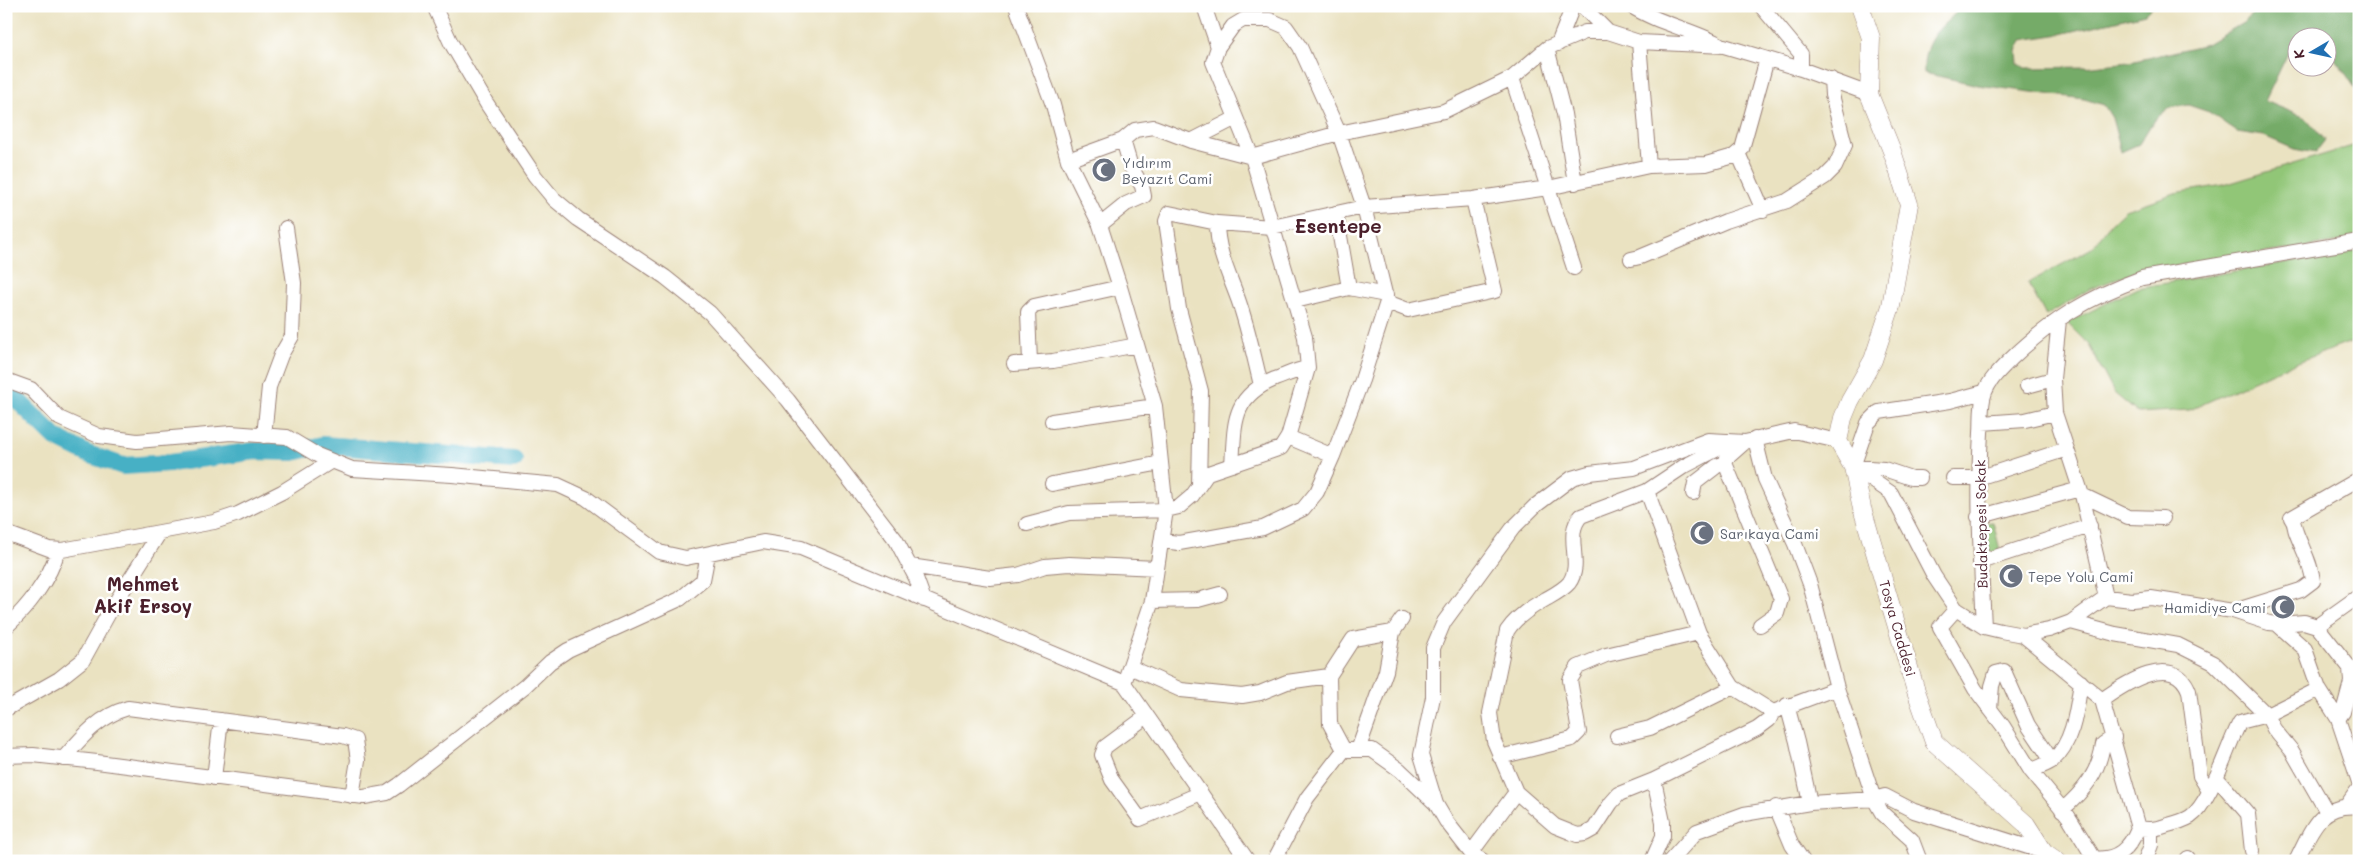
<svg xmlns="http://www.w3.org/2000/svg" width="2365" height="867" font-family="Mali,sans-serif">
<rect width="100%" height="100%" fill="#fff"/>
<filter id="ink" filterUnits="userSpaceOnUse"><feTurbulence type="fractalNoise" baseFrequency=".02" numOctaves="2"/><feDisplacementMap in="SourceGraphic" scale="10" xChannelSelector="R" yChannelSelector="G"/><feConvolveMatrix kernelMatrix="1 2 1 2 8 2 1 2 1" color-interpolation-filters="sRGB"/></filter>
<filter id="wash" filterUnits="userSpaceOnUse"><feTurbulence type="fractalNoise" baseFrequency=".0096" numOctaves="4" result="noise"/><feDisplacementMap in="SourceGraphic" scale="20" xChannelSelector="R" yChannelSelector="G"/><feGaussianBlur stdDeviation="1.12" result="paint"/><feColorMatrix in="noise" values="0 0 0 0 0 0 0 0 0 0 0 0 0 0 0 0 0 1.4 0 .05"/><feComposite in="paint" operator="in"/></filter>
<g filter="url(#wash)">
<rect width="100%" height="100%" fill="#eae2c1"/>
<!-- green -->
<path fill="#91c677" stroke="#6e7251" d="M2359,144v93l-24,6 -198,28 -47,18 -44,27 -18,-33 64,-35 18,-24 15,-14 50,-17 49,-8z
M2359,250v89l-77,29 -92,42 -52,3 -24,-20 -25,-48 -22,-22 70,-35z
M1993,522l7,28 -15,5 -2,-32z"/>
<!-- forest -->
<path fill="#74ab68" stroke="#5f654a" d="M1958,6h195l-8,8 -84,20 -39,6 -5,11 1,12 7,5 59,-1 46,-5 77,-18 36,-21 19,-17h97v87c-9,-11 -20,-33 -31,-40v-15h-30l-1,8 -9,7 -23,48 41,17 19,22 -10,13 -21,-4 -30,-13 -27,-4 -28,-20 -21,-7 -19,3 -15,12 -15,24 -18,8 -9,-34 -8,-13 -20,-6 -106,-14 -54,-12c-1,-18 4,-33 17,-46 7,-8 14,-10 17,-21z"/>
<g fill="none" stroke-linecap="round" stroke-linejoin="round">
<!-- river -->
<path stroke="#46b0c5" stroke-width="18" d="M6,389l50,49 32,16 35,12 47,-3 85,-12 38,1 30,-7 191,15"/>
</g>
</g>
<g filter="url(#ink)">
<g fill="none" stroke-linecap="round" stroke-linejoin="round">
<defs>
<path id="minor" d="M434,6l17,37 36,61 48,72 19,23 24,20 87,58 45,36 78,87 108,140 20,38 8,22
M1016,6l37,99 15,55 32,65 20,62 35,119 11,104 -14,91 -28,82
M1582,6l26,26
M1631,6c26,17 60,23 88,38
M1761,6l40,48v15
M1639,42l10,124
M1558,44l15,-38
M1547,48l17,66 11,69
M1512,78l62,190
M1191,141l45,-23
M1738,153l25,57
M1068,160l55,-20 12,-10 19,-3 37,14 61,16 87,-24 105,-22 68,-33 35,-30 38,-16h23l31,10 85,4 77,23 68,25
M1336,213l13,75
M1217,223c0,28 12,51 21,76 10,28 16,58 23,86
M1100,225l26,-21 18,-8 -2,-10 -11,-19 -8,-27
M1631,259l9,-2 86,-36 61,-20 38,-24 10,-10 10,-22 -13,-50 -1,-16
M1295,301l54,-13 37,7
M1387,302l21,8 87,-19 -22,-92
M2059,320l-6,59 2,34 27,82 24,102
M1030,362l-2,-50 6,-6 86,-19
M1014,364l39,-3 84,-16
M6,380l25,9 28,29 40,18 38,5 94,-8 56,4 30,18 35,14 100,6 106,10 28,13 73,54 27,6 77,-16 38,6 323,135 124,178
M2027,386l26,-7
M1052,421l103,-15
M1982,423l43,-3 30,-7
M264,436l5,-49 12,-32 11,-19 2,-53 -8,-55
M1288,437l45,19
M1755,439l10,40 30,65 15,40 27,104 37,111 8,14 30,27 8,21
M1731,442l-48,25 -36,24 52,142 34,54 40,25 64,-24
M1725,463l56,136 -4,14 -17,12
M1232,465c3,-41 -1,-68 43,-86 11,-4 21,-9 33,-11
M1853,467l38,26 43,83 22,33 28,18 17,4 22,4 26,-5 22,-8 44,12 63,11 36,18 53,52 7,14 18,22 35,61
M1853,467l15,-44 11,-11 71,-11 34,-9
M1854,467l30,2 27,9h9
M1953,478h25l89,-29
M1052,484l109,-21
M1199,485l2,-94 -22,-82 -13,-88 3,-8 48,10 55,4 92,-20 109,-8 75,-11 101,-22 57,-2 28,-8 8,-7 25,-90
M1647,491l-66,25c-18,19 3,47 -12,67 -6,7 -16,12 -23,16 -15,8 -29,17 -39,32l-17,82 4,28 22,51 39,34 15,6 7,3 8,-1 9,-5 17,-26 8,-9 35,-14 103,-51 12,-9 4,-8
M1693,493l2,-10 22,-17 8,-3 2,-5 18,-16
M2082,495l46,22 35,1
M1978,517l102,-28
M1027,524l42,-11 97,-3 13,-3 13,-11 16,-23 73,-25 7,-11 20,-69 -3,-31 -53,-180 -39,-95 5,-15 -14,-41
M6,533l43,16 13,1 152,-28 24,-8 44,-22 48,-30
M1162,541l17,2 84,-15 40,-19 14,-17 16,-36 29,-76 25,-78 -23,-95 -25,-74 -39,-86 -14,-20 -16,-7h-27l-10,6 -15,21
M1980,562l110,-36
M910,566l80,12 28,-3 27,-9 24,-2 88,4
M1152,601l46,-1 22,-6
M1956,609l-16,18 35,62 28,37 28,45 37,45 26,42c23,3 36,-10 44,-30
M2234,611l67,-21 12,-9c-2,-19 -11,-32 -17,-49 -2,-6 -1,-9 -5,-14l68,-39
M2071,622l35,-25 26,3 19,-2 82,13 36,12 12,1 23,-2 13,4 33,42 1,14 -8,30 -5,7 21,63
M2277,624l28,25 14,40 19,30
M2317,626l42,-30
M6,627c22,-20 44,-48 52,-77
M1984,627c-3,-65 -7,-129 -3,-194 1,-12 -1,-29 4,-41 5,-13 16,-23 26,-33 42,-40 76,-61 131,-81l217,-37
M2023,635l79,65
M1130,667l51,23 61,6 18,-3 27,-11 42,-6
M1329,676l24,-37 40,-7
M1329,676l1,48 14,26
M1787,705l10,37 13,61
M6,709l53,-30 24,-19 27,-49 50,-79
M1990,709l2,-23 4,-13 8,-2 24,54 24,36
M1147,716l-42,31 -3,8 10,25 28,39 61,-26
M1617,736l33,-8 83,-41
M1358,750l28,-79 7,-39 9,-13
M6,756l27,-1 64,7 267,35 23,-4 12,-8 126,-99 25,-24 18,-12 112,-51 23,-19 5,-26
M1500,757l72,-18 7,-7 -9,-52 8,-13 28,-12 93,-22
M63,759c19,-22 36,-43 65,-51l215,28 12,4 3,20 -6,36
M2031,771c7,-4 16,-6 22,-11 21,-18 24,-53 28,-78
M2216,777l32,37 4,37
M214,778l7,-58
M2209,791l-9,-15 -11,-85c-15,-40 -65,-7 -87,9l36,128c12,2 19,1 30,-3 8,-2 15,-4 22,-8 21,-14 37,-71 50,-95l27,-7 52,-26
M1436,804l-15,-49 12,-58v-49l11,-26 69,-94 22,-22 37,-28 17,-5 45,-5 74,-28 37,2 49,-11 44,10
M2347,805l12,-17
M1776,807l16,38 11,16
M2062,810c21,-18 37,-37 41,-66l11,-7
M1471,853l45,-61
M1274,861l33,-63 37,-48h28l28,20 36,34 10,17 25,32 12,8
M1652,861l11,-25v-14l-9,-42
M1670,861l27,-30 47,-17 66,-11 64,-4 11,-3 29,15 130,41
M2145,861l6,-16v-15
M2186,861l2,-3
M2296,861c15,-29 23,-59 63,-54"/>
<path id="major" d="M1860,6l11,32 -2,56 23,57 17,53 -18,102 -18,54 -23,41 -7,17 -5,23 15,26 9,41 53,180 19,54 92,82 18,28 13,9"/>
</defs>
<!-- minor casing -->
<use href="#minor" stroke="#9a8076" stroke-width="16"/>
<!-- major casing -->
<use href="#major" stroke="#9a8076" stroke-width="19"/>
<!-- minor -->
<use href="#minor" stroke="#fff" stroke-width="14"/>
<!-- major -->
<use href="#major" stroke="#fff" stroke-width="18"/>
</g>
</g>
<!-- icons -->
<defs>
<symbol id="mosque-disc" viewBox="-11 -11 22 22"><circle r="9.5" fill="#6b7280" stroke="#fff"/><path d="M3.5-4.9A6 6 0 1 0 3.5 4.9A5 5 0 1 1 3.5-4.9Z" fill="#fff"/></symbol>
</defs>
<g fill-rule="evenodd">
<use href="#mosque-disc" x="1090" y="156" width="28" height="28"/>
<use href="#mosque-disc" x="1688" y="519" width="28" height="28"/>
<use href="#mosque-disc" x="1997" y="562" width="28" height="28"/>
<use href="#mosque-disc" x="2269" y="593" width="28" height="28"/>
</g>
<g text-anchor="middle" dominant-baseline="central" stroke-width="5" stroke-linejoin="round" paint-order="stroke">
<!-- worship labels -->
<g font-size="14" fill="#5b616d" stroke="#fff" text-anchor="start">
<text x="1122" y="162">Yıdırım<tspan x="1122" dy="16">Beyazıt Cami</tspan></text>
<text x="1720" y="533">Sarıkaya Cami</text>
<text x="2028" y="576">Tepe Yolu Cami</text>
<text x="2266" y="607" text-anchor="end">Hamidiye Cami</text>
</g>
<!-- street labels -->
<g font-size="14" fill="#4a1f2b" stroke="#fff">
<text transform="translate(1981 524) rotate(-91)">Budaktepesi Sokak</text>
<text transform="translate(1898 628) rotate(74)">Tosya Caddesi</text>
</g>
<!-- district labels -->
<g font-size="19" font-weight="bold" fill="#4a1f2b" stroke="#fff">
<text x="1338" y="225">Esentepe</text>
<text x="143" y="583">Mehmet<tspan x="143" dy="22">Akif Ersoy</tspan></text>
</g>
</g>
<!-- margin -->
<rect width="2365" height="867" fill="none" stroke="#fff" stroke-width="25"/>
<!-- north arrow -->
<g transform="translate(2312 52) rotate(261)"><circle r="24" fill="#ffffff" stroke="#b7a5aa"/>
<path d="M0-4L9 19L0 12L-9 19Z" fill="#1f6fb2"/>
<text y="-8" font-size="14" font-weight="bold" text-anchor="middle" fill="#4a1f2b">K</text>
</g>
</svg>
